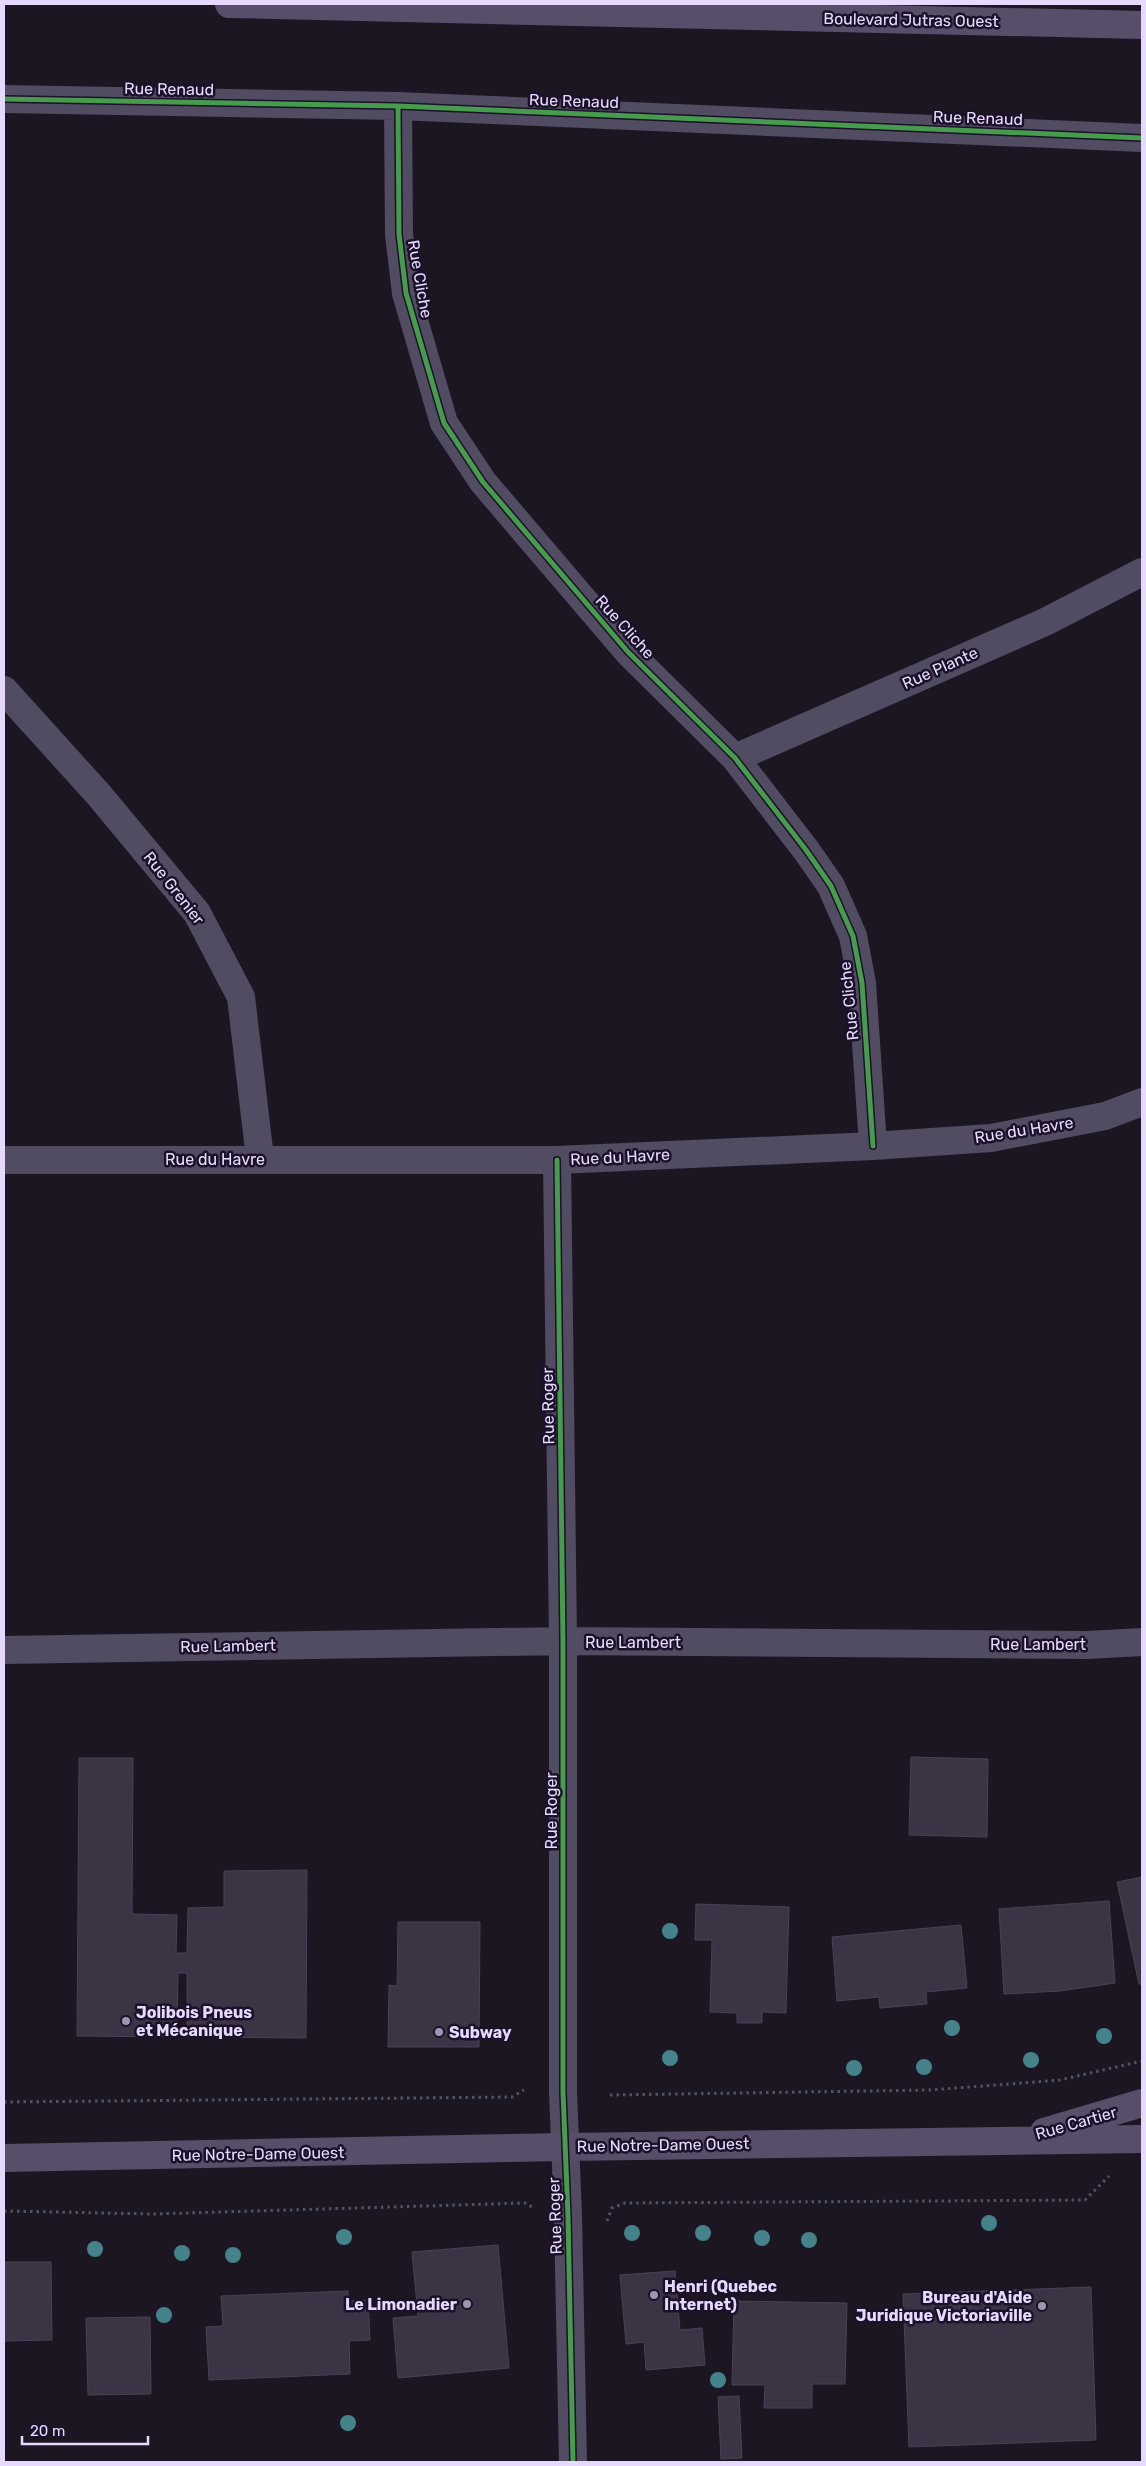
<svg xmlns="http://www.w3.org/2000/svg" width="1146" height="2466" font-family="Rubik,sans-serif">
<rect width="100%" height="100%" fill="#1c1623"/>
<!-- building -->
<path fill="#3b3445" stroke="#4a4156" d="M911,1757l77,2 -1,78 -78,-2z
M79,1758h54l-1,156 45,1 -1,38h11l1,-45 36,-1v-36l83,-1 -1,168 -119,-1v-64h-9l-1,64 -100,-1z
M1142,1877v107h-3l-22,-102z
M1109,1901l6,82 -55,8 -56,3 -5,-85z
M696,1904l93,3 -3,106 -24,-1v11h-25v-10l-27,-1 2,-72h-17z
M398,1922h82l-1,125h-91l1,-62 8,1z
M961,1925l6,63 -41,4 1,12 -47,4 -1,-11 -42,4 -5,-64z
M498,2245l11,123 -111,10 -5,-60 25,-2 -6,-64z
M4,2262h47l1,78 -48,1z
M675,2271l5,59 22,-2 3,37 -59,5 -2,-28 -18,2 -6,-69z
M1091,2287l5,153 -187,7 -6,-153z
M348,2291v10l20,-1 2,40 -21,1 1,33 -141,6 -3,-53 17,-1 -2,-30z
M734,2301l113,2 -2,81h-33v24h-48l1,-23h-33z
M150,2317l1,77 -63,1 -2,-77z
M739,2396l3,62 -21,1 -3,-62z"/>
<g fill="none" stroke-linecap="round" stroke-linejoin="round">
<!-- path -->
<path stroke="#4e5465" stroke-width="3" stroke-dasharray="2.5 4" stroke-linecap="butt" d="M610,2095l320,-5 130,-10 82,-19
M4,2102l508,-5 12,-7
M4,2211l149,3 372,-11 7,4
M607,2221l5,-13 13,-5 460,-3 24,-24"/>
<!-- street -->
<path stroke="#524c63" stroke-width="28" d="M4,99l394,7 744,32
M398,106l1,128 7,59 38,130 39,59 145,170 107,106 71,92 25,36 22,50 9,47 11,163
M4,690l95,105 98,118 44,84 19,161
M735,758l310,-136 97,-50
M4,1160h553l316,-14 118,-8 114,-22 37,-14
M557,1160l6,481v451l5,124 5,246
M4,1650l559,-9 524,4 55,-3"/>
<!-- secondary -->
<path stroke="#584e69" stroke-width="28" d="M229,4l913,21
M1044,2132l98,-29
M4,2158l561,-11 577,-8"/>
<defs>
<path id="cycleway" d="M4,99l394,7 744,32
M398,106l1,128 7,59 38,130 39,59 145,170 107,106 71,92 25,36 22,50 9,47 11,163
M557,1160l6,481v451l5,124 5,246"/>
</defs>
<!-- cycleway casing -->
<use href="#cycleway" stroke="#1b1128" stroke-width="8"/>
<!-- cycleway -->
<use href="#cycleway" stroke="#469c4c" stroke-width="5"/>
</g>
<!-- trees -->
<g fill="#44838a">
<circle cx="670" cy="1931" r="8"/>
<circle cx="952" cy="2028" r="8"/>
<circle cx="1104" cy="2036" r="8"/>
<circle cx="670" cy="2058" r="8"/>
<circle cx="1031" cy="2060" r="8"/>
<circle cx="924" cy="2067" r="8"/>
<circle cx="854" cy="2068" r="8"/>
<circle cx="989" cy="2223" r="8"/>
<circle cx="632" cy="2233" r="8"/>
<circle cx="703" cy="2233" r="8"/>
<circle cx="344" cy="2237" r="8"/>
<circle cx="762" cy="2238" r="8"/>
<circle cx="809" cy="2240" r="8"/>
<circle cx="95" cy="2249" r="8"/>
<circle cx="182" cy="2253" r="8"/>
<circle cx="233" cy="2255" r="8"/>
<circle cx="164" cy="2315" r="8"/>
<circle cx="718" cy="2380" r="8"/>
<circle cx="348" cy="2423" r="8"/>
</g>
<!-- markers -->
<g fill="#a095b1" stroke="#1b1128" stroke-width="2">
<circle cx="126" cy="2021" r="5"/>
<circle cx="439" cy="2032" r="5"/>
<circle cx="654" cy="2295" r="5"/>
<circle cx="467" cy="2304" r="5"/>
<circle cx="1042" cy="2306" r="5"/>
</g>
<g text-anchor="middle" dominant-baseline="central" stroke-width="5" stroke-linejoin="round" paint-order="stroke">
<!-- street labels -->
<g font-size="16" fill="#e7d9fe" stroke="#1b1128">
<text transform="translate(911 20) rotate(1)">Boulevard Jutras Ouest</text>
<text transform="translate(169 89) rotate(1)">Rue Renaud</text>
<text transform="translate(574 101) rotate(2)">Rue Renaud</text>
<text transform="translate(978 118) rotate(2)">Rue Renaud</text>
<text transform="translate(420 279) rotate(80)">Rue Cliche</text>
<text transform="translate(625 627) rotate(48)">Rue Cliche</text>
<text transform="translate(940 668) rotate(-24)">Rue Plante</text>
<text transform="translate(174 888) rotate(52)">Rue Grenier</text>
<text transform="translate(849 1001) rotate(-96)">Rue Cliche</text>
<text transform="translate(1024 1130) rotate(-9)">Rue du Havre</text>
<text transform="translate(620 1157) rotate(-3)">Rue du Havre</text>
<text x="215" y="1159">Rue du Havre</text>
<text transform="translate(548 1406) rotate(-91)">Rue Roger</text>
<text x="633" y="1642">Rue Lambert</text>
<text x="1038" y="1644">Rue Lambert</text>
<text transform="translate(228 1646) rotate(-1)">Rue Lambert</text>
<text transform="translate(551 1811) rotate(-90)">Rue Roger</text>
<text transform="translate(1076 2123) rotate(-16)">Rue Cartier</text>
<text transform="translate(663 2145) rotate(-1)">Rue Notre-Dame Ouest</text>
<text transform="translate(258 2154) rotate(-1)">Rue Notre-Dame Ouest</text>
<text transform="translate(555 2216) rotate(-92)">Rue Roger</text>
</g>
<!-- poi labels -->
<g font-size="16" font-weight="bold" fill="#e7d9fe" stroke="#1b1128" text-anchor="start">
<text x="136" y="2012">Jolibois Pneus<tspan x="136" dy="18">et Mécanique</tspan></text>
<text x="449" y="2032">Subway</text>
<text x="664" y="2286">Henri (Quebec<tspan x="664" dy="18">Internet)</tspan></text>
<text x="1032" y="2297" text-anchor="end">Bureau d'Aide<tspan x="1032" dy="18">Juridique Victoriaville</tspan></text>
<text x="457" y="2304" text-anchor="end">Le Limonadier</text>
</g>
</g>
<!-- border -->
<rect width="1146" height="2466" fill="none" stroke="#e7d9fe" stroke-width="10"/>
<!-- scale -->
<path d="M22 2436v8h126v-8" fill="none" stroke="#e7d9fe" stroke-width="2.5"/>
<text x="30" y="2436" font-size="15" fill="#e7d9fe" stroke="#1b1128" stroke-width="4" paint-order="stroke">20 m</text>
</svg>
